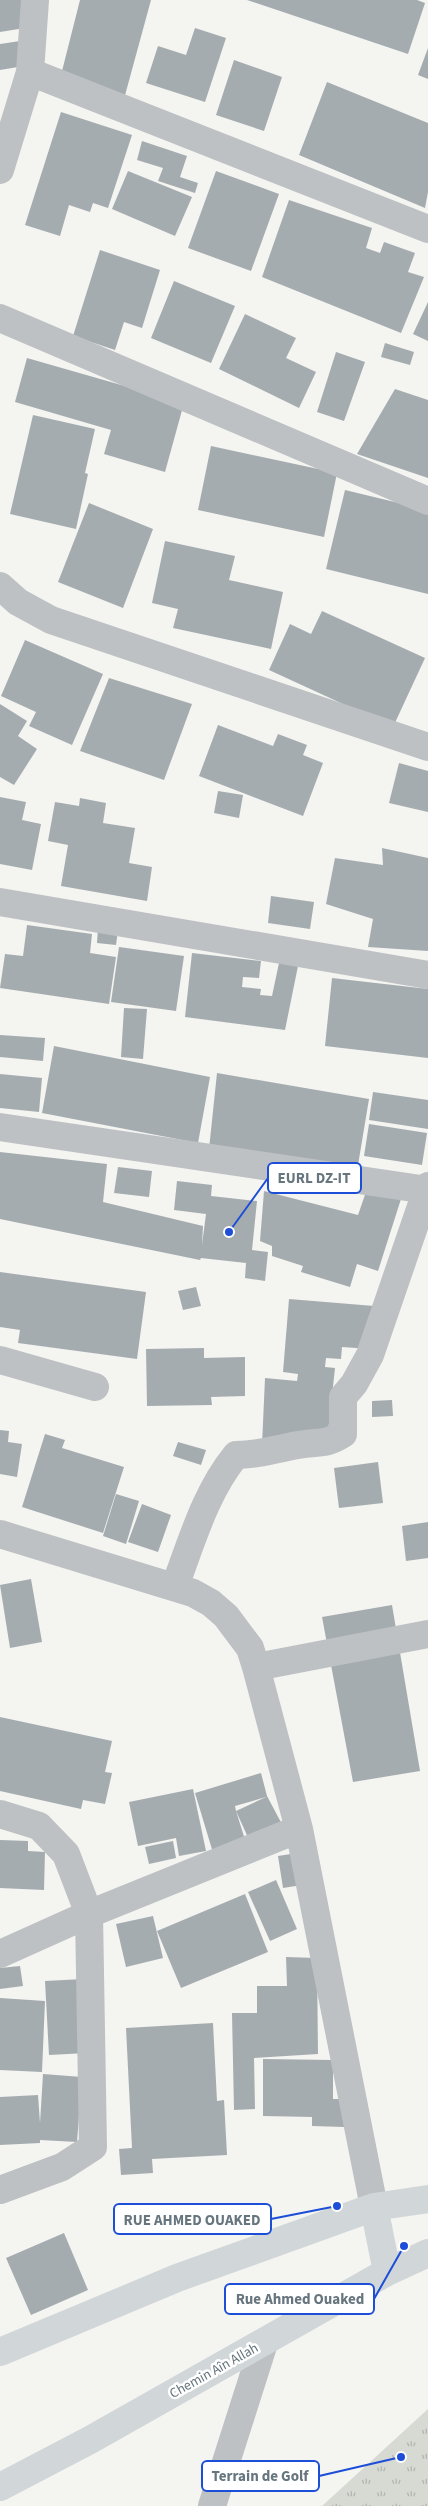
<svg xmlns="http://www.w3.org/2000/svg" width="428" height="2506" font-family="'Source Sans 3',sans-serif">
<defs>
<pattern id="grass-tufts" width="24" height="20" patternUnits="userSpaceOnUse" patternTransform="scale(1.25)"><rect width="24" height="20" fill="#d6dad2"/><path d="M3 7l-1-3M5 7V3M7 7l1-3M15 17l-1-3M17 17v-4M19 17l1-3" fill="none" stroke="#b1b5b0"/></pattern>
</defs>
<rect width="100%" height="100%" fill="#f4f4f1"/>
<!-- grass -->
<path fill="url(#grass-tufts)" d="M428,2409v97h-106z"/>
<!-- building -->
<path fill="#a5acb0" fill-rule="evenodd" d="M0,0h26l5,27 -31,5z
M80,0h71l-27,99 -63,-24z
M247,0h170l8,3 -17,51z
M195,28l31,10 -21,64 -59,-19 12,-37 28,9z
M20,41l4,25 -24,4v-26z
M428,48v31l-10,-4z
M234,60l48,17 -18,54 -48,-16z
M327,82l101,41v69l-3,16 -126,-53z
M61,112l71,23 -24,73 -15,-5 -3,9 -21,-7 -9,31 -35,-11z
M142,141l45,15 -7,21 18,6 -3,10 -37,-12 5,-13 -26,-8z
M128,171l64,26 -17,39 -63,-27z
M216,171l63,23 -28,77 -63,-23z
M289,200l83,28 -6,20 14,5 4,-11 31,11 -7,19 16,5 -23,56 -139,-56z
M100,250l60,20 -18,58 -18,-6 -9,28 -42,-14z
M174,281l61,25 -24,57 -60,-25z
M428,302v39l-15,-7z
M245,314l51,24 -10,20 30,14 -17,36 -80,-39z
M385,343l29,9 -4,13 -29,-8z
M336,352l29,10 -21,59 -27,-9z
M27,358l157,45 -19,69 -61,-18 7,-24 -96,-28z
M395,389l33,11v78l-71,-24z
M33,415l62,14 -10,44 3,1 -12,55 -66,-15z
M211,446l126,27 -13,64 -126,-27z
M345,490l83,20v84l-102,-25z
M89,503l64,26 -30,79 -65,-26z
M165,541l70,15 -6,24 54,12 -12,57 -98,-21 5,-19 -26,-6z
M322,611l103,47 -32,69 -124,-57 21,-46 21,10z
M25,640l78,34 -31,71 -43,-19 7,-14 -35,-16z
M109,678l83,26 -28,76 -84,-29z
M0,704l27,17 -9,15 19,13 -23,36 -14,-8z
M218,725l55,21 5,-12 29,11 -4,10 20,8 -20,53 -104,-40z
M399,763l29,8v41l-39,-9z
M218,791l25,4 -4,23 -25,-5z
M0,797l26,5 -4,18 19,4 -9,46 -32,-6z
M80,798l26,5 -3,20 32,5 -6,35 23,4 -5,34 -86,-15 7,-41 -20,-4 7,-39 24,4z
M382,848l46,10v93l-60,-4 5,-28 -47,-15 9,-46 48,7z
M271,896l43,6 -4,27 -42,-6z
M27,925l65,9 -2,19 26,4 -7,47 -109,-16 5,-34 18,2z
M98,928l20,2 -2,15 -19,-2z
M119,947l65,9 -8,55 -65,-9z
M192,953l69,8 -2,17 -16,-1 -1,10 19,2 -1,6 12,1 7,-33 19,3 -13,64 -100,-13z
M332,978l96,11v69l-103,-12z
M124,1008l23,1 -4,50 -22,-2z
M0,1035l45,3 -2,23 -43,-4z
M54,1046l156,31 -12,66 -156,-30z
M217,1073l152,26 -11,66 -149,-16z
M0,1074l42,4 -3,34 -39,-4z
M373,1092l55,8v29l-59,-9z
M369,1124l58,9 -5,32 -58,-9z
M0,1152l107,12 -4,38 100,24 -1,19 4,-31 -32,-4 3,-29 35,4 -1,11 46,5 -5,49 16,2 -3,29 -20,-3 1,-15 -45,-5 -1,2 -200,-41z
M118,1167l34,4 -3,26 -35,-4z
M367,1189l34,10 -23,72 -21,-7 -7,23 -49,-15 2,-6 -31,-10v-10l-12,-5 4,-50 94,24z
M0,1272l146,20 -9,67 -119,-16 2,-13 -20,-3z
M196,1287l5,19 -18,4 -5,-19z
M289,1299l85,7 -4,43 -28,-2 -1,12 -15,-1 -1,9 10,1 -7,64 -66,13 3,-67 32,3 1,-7 -15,-2z
M204,1348v10l41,-1v39l-34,1 1,8 -65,1 -1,-57z
M392,1400l1,16 -21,1v-16z
M0,1430l9,1 -1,11 14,2 -5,33 -17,-3z
M45,1434l20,6 -3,8 62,19 -21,66 -81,-26z
M178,1442l28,8 -5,15 -28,-9z
M378,1462l5,41 -44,5 -5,-40z
M116,1494l23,7 -13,43 -23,-8z
M142,1504l29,11 -13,37 -30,-10z
M428,1522v36l-22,3 -4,-35z
M31,1579l11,63 -32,6 -10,-63z
M392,1605l28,166 -67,11 -31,-165z
M0,1717l112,24 -7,31 7,1 -7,31 -22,-4 -2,9 -81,-18z
M261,1773l6,23 17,32 -33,16 -15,-33 11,35 -33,10 -19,-63zM266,1797l-30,14 -1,-5z
M193,1789l13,62 -27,5 -3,-18 -38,8 -9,-44z
M0,1840l28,1v10l17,1 -1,38 -44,-2z
M173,1841l3,17 -27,6 -4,-17z
M297,1853l5,32 -19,3 -5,-32z
M276,1880l21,49 -27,12 -22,-49z
M245,1894l23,58 -87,36 -24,-57z
M153,1916l10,42 -37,9 -10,-43z
M286,1957l31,1 1,96 -64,4 1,51 -21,1 -2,-97h25v-27h30z
M20,1966l3,20 -23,3v-21z
M83,1979l4,74 -38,2 -4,-74z
M0,1998l45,3 -3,71 -42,-2z
M213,2023l4,78 7,-1 3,55 -75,4 1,14 -32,2 -2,-26 13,-1 -6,-120z
M263,2059l70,1v39h11v28l-32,-1v-9l-49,-1z
M43,2074l39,3 -5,65 -37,-2v3l-40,2v-48l38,-2 2,28z
M64,2233l24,57 -57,25 -25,-57z"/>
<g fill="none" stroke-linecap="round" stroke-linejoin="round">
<!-- minor -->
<path stroke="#bdc1c4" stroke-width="28" d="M30,72l398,157
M0,170l30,-98 5,-72
M0,318l428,183
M0,586l18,16 33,18 377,127
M0,902l428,73
M0,1127l427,63
M0,1360l95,27
M0,1534l193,59 18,10 15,13 24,32 6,19 43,162 75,378
M175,1586c17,-45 30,-93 61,-131 26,0 38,-6 62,-10 21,-4 26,1 45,-11v-37l11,-13 16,-29 58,-169
M256,1667l172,-33
M0,1814l39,12 27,28 23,60 4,233 -31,20 -62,23
M0,1954l89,-40 210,-85
M212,2506l52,-163"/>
<!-- major -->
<path stroke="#d1d6d9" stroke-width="28" d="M374,2207l13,65
M0,2352l177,-74 197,-71 54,-8
M0,2487l90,-47 297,-168 41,-19"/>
</g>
<g text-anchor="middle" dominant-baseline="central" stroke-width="5" stroke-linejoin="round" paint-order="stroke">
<!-- street labels -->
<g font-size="14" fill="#66757e" stroke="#fff">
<text transform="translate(214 2371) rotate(-29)">Chemin Aîn Allah</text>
</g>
</g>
<!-- callouts -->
<path fill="none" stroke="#1d4ed8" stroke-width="2" d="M229 1232L268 1178M337 2206L271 2219M404 2246L374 2299M401 2457L319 2476"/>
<g fill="#1d4ed8" stroke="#fff" stroke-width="2">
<circle cx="229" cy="1232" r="5"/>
<circle cx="337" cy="2206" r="5"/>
<circle cx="404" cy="2246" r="5"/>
<circle cx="401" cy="2457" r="5"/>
</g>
<g fill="#fff" stroke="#1d4ed8" stroke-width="2">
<rect x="268" y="1163" width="93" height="30" rx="5"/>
<rect x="114" y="2204" width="157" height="30" rx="5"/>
<rect x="225" y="2284" width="149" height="30" rx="5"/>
<rect x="202" y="2461" width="117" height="30" rx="5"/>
</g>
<g font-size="15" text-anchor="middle" font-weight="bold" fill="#66757e">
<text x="314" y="1183">EURL DZ-IT</text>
<text x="192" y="2225">RUE AHMED OUAKED</text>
<text x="300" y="2304">Rue Ahmed Ouaked</text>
<text x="260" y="2481">Terrain de Golf</text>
</g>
</svg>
